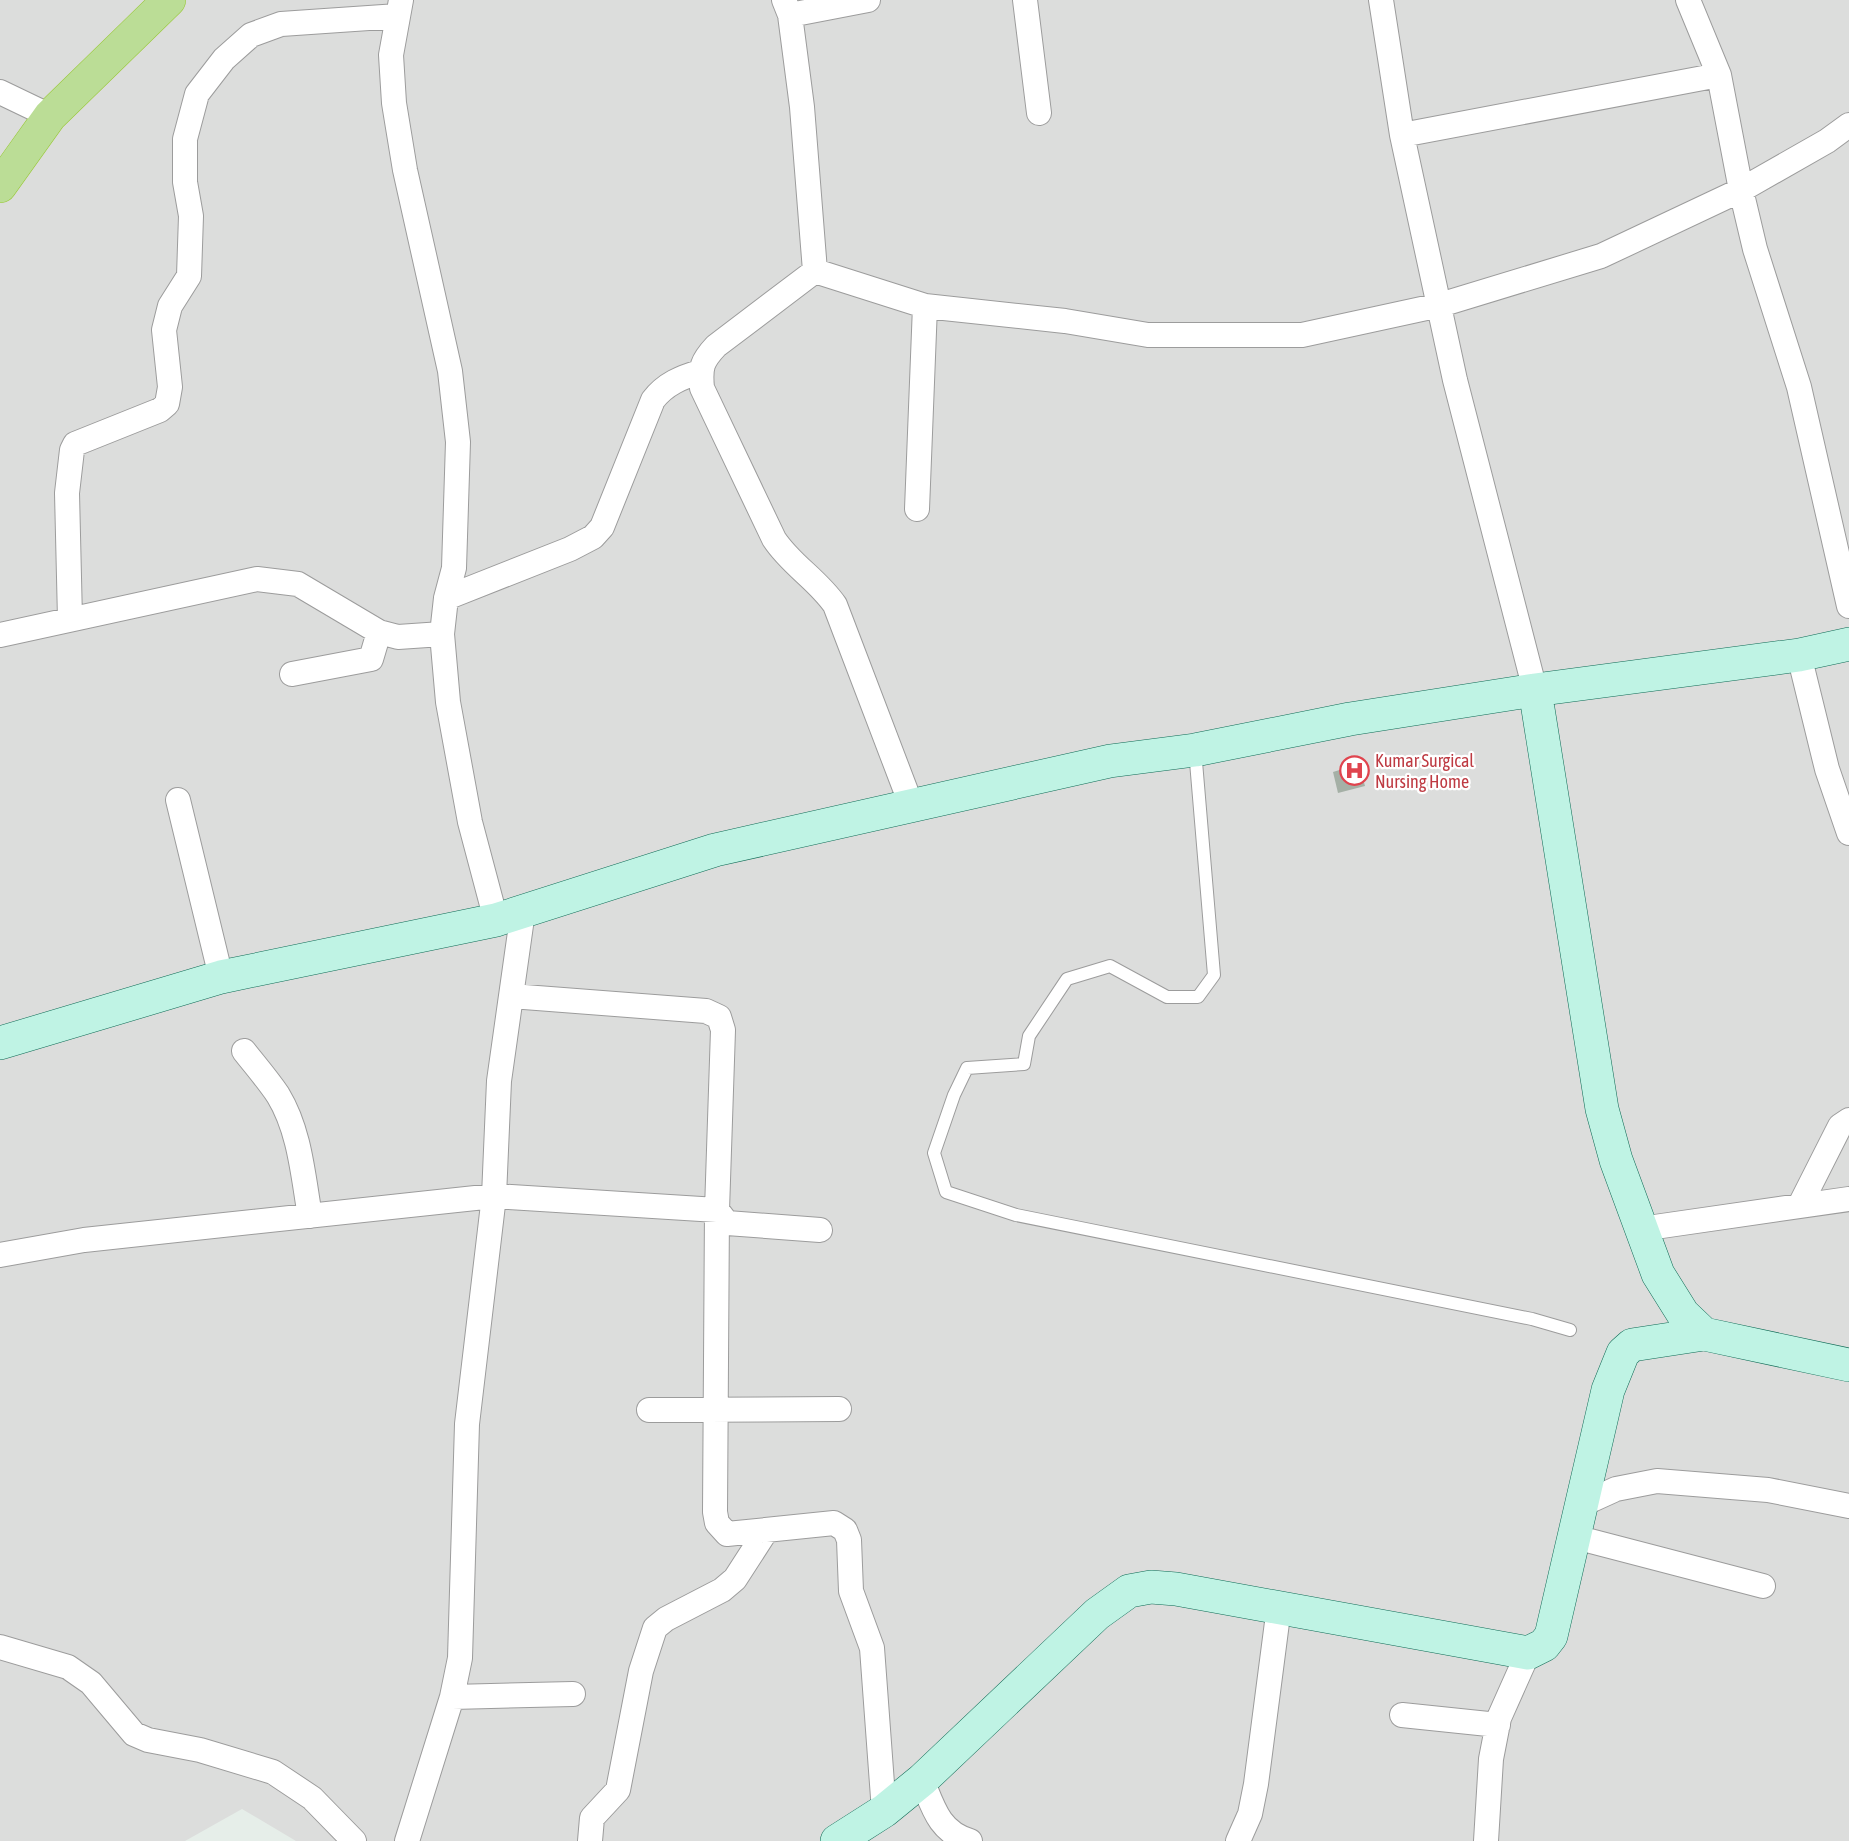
<svg xmlns="http://www.w3.org/2000/svg" width="1849" height="1841" font-family="'Asap Condensed',sans-serif">
<rect width="100%" height="100%" fill="#e6eee9"/>
<!-- residential -->
<path fill="#dcdddc" d="M0,0h1849v1841h-1553l-54,-32 -57,32h-185z"/>
<!-- building -->
<path fill="#a5b0a6" d="M1359,764l6,22 -27,7 -5,-21z"/>
<g fill="none" stroke-linecap="round" stroke-linejoin="round">
<defs>
<path id="lane" d="M1195,750l19,225 -16,22h-31l-57,-31 -43,13 -38,57 -5,28 -57,4 -13,27 -20,58 12,39 70,23 516,104 38,11"/>
<path id="street" d="M401,0l-10,55 3,48 11,67 45,201 8,71 -4,126 -8,30 -4,36 6,68 22,120 26,98
M784,0l6,15 12,92 13,164
M1025,0l14,113
M1381,0l21,135 53,245 80,310
M1688,0l31,75 22,115 14,59 44,138 50,219
M790,15l78,-15
M0,92l50,24
M1402,135l317,-60
M917,509l8,-203
M446,598l124,-49 23,-12 9,-10 51,-127c12,-16 29,-23 47,-28
M70,619l-3,-126 5,-43 3,-6 85,-34 7,-6 3,-17 -6,-57 6,-24 19,-30 2,-60 -6,-34v-43l12,-45 27,-35 27,-24 30,-11 117,-8
M0,635l257,-56 41,5 81,48 19,5 44,-3
M1799,655l28,114 22,64
M292,674l79,-15 8,-27
M178,800l43,177
M912,807l-77,-202c-18,-26 -44,-40 -61,-66l-72,-151c-2,-21 0,-27 14,-42l99,-75 110,35 140,15 83,14h154l138,-30 161,-49 140,-66 86,-49 22,-16
M511,996l195,15 13,6 4,13 -6,180 -2,302 2,11 10,11 107,-11 11,7 4,10 2,51 21,57 12,163
M244,1051c11,14 24,29 34,44 22,36 25,81 32,121
M1800,1205l40,-79 9,-6
M1641,1229l208,-30
M0,1255l84,-15 410,-44 223,14 10,13 93,7
M649,1410l190,-1
M1583,1504l33,-15 41,-8 111,9 81,16
M1575,1537l188,49
M0,1647l68,20 23,16 43,51 14,6 52,10 73,22 39,26 42,43
M452,1697l121,-3
M1402,1715l96,10
M922,1780c11,27 17,52 48,61
M407,1841l45,-144 8,-39 7,-234 27,-228 5,-115 24,-170
M590,1841l2,-23 26,-28 23,-119 14,-43 11,-9 56,-29 13,-11 31,-48
M1238,1841l12,-27 6,-30 23,-177
M1486,1841l5,-82 8,-41 29,-65"/>
<path id="secondary" d="M1535,690l67,419 14,51 42,114 25,40 21,20 145,31
M0,1043l221,-66 275,-57 219,-70 395,-89 85,-11 155,-31 185,-29 264,-35 50,-11
M837,1841l47,-30 38,-31 175,-166 32,-23 22,-4 25,2 352,64 16,-8 7,-9 57,-246 15,-37 9,-8 72,-11"/>
<path id="highway" d="M0,186l50,-70 119,-116"/>
</defs>
<!-- lane casing -->
<use href="#lane" stroke="#9c9c9c" stroke-width="14"/>
<!-- street casing -->
<use href="#street" stroke="#9c9c9c" stroke-width="26"/>
<!-- secondary casing -->
<use href="#secondary" stroke="#106b56" stroke-width="34"/>
<!-- highway casing -->
<use href="#highway" stroke="#99c837" stroke-width="34"/>
<!-- lane -->
<use href="#lane" stroke="#fff" stroke-width="12"/>
<!-- street -->
<use href="#street" stroke="#fff" stroke-width="24"/>
<!-- secondary -->
<use href="#secondary" stroke="#bff3e4" stroke-width="33"/>
<!-- highway -->
<use href="#highway" stroke="#bbdd96" stroke-width="33"/>
</g>
<!-- icons -->
<defs>
<symbol id="hospital-ring" viewBox="-11 -11 22 22"><circle r="9.5" fill="#fff" stroke="#e0444e" stroke-width="1.5"/><path d="M-5-5h3v3.5h4V-5h3V5h-3V1.5h-4V5h-3Z" fill="#e0444e"/></symbol>
</defs>
<g fill-rule="evenodd">
<use href="#hospital-ring" x="1338" y="754" width="33" height="33"/>
</g>
<g text-anchor="middle" dominant-baseline="central" stroke-width="4.5" stroke-linejoin="round" paint-order="stroke">
<!-- health labels -->
<g font-size="18" fill="#be3a42" stroke="#fff" text-anchor="start">
<text x="1375" y="760">Kumar Surgical<tspan x="1375" dy="21">Nursing Home</tspan></text>
</g>
</g>
</svg>
